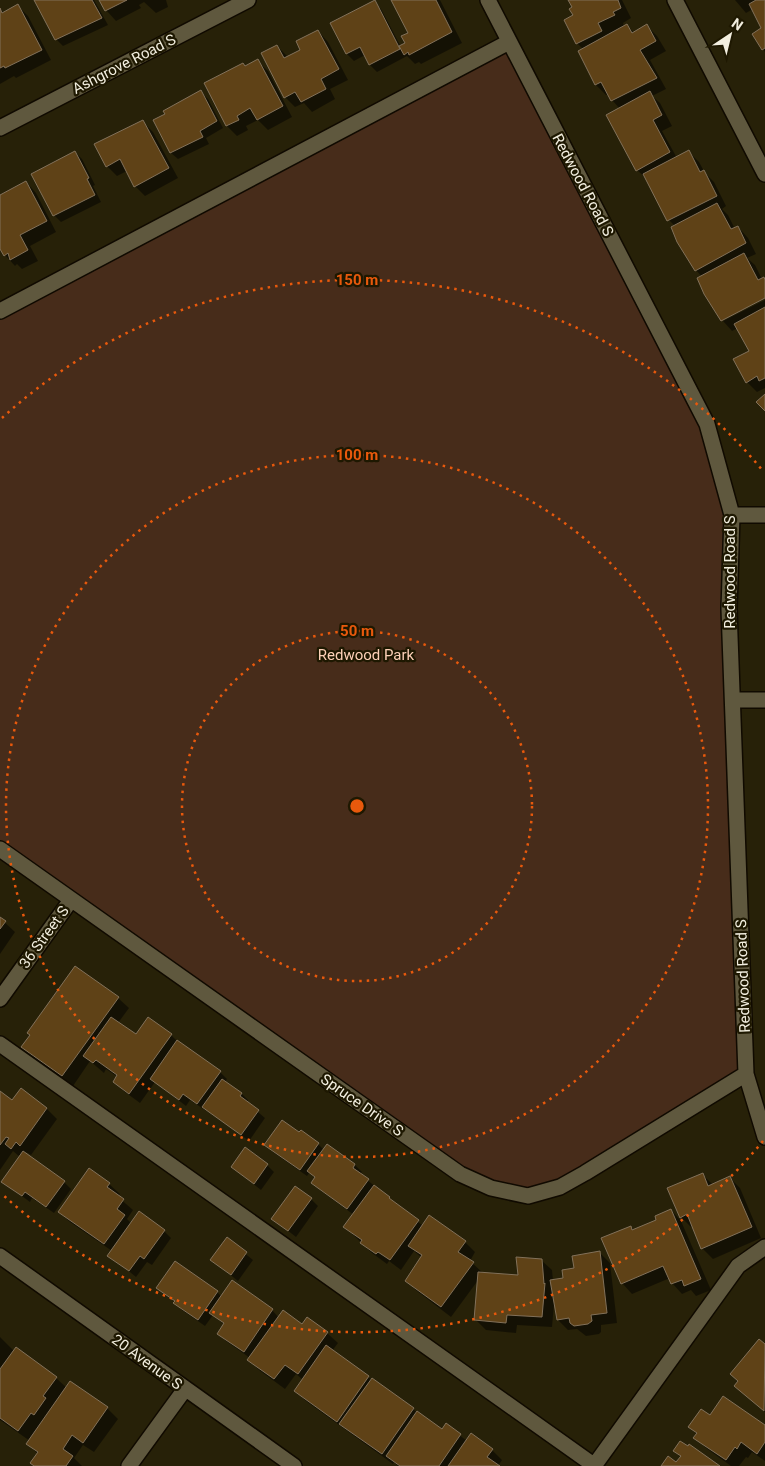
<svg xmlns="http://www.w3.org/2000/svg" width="765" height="1466" font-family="Roboto,sans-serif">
<rect width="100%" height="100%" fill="#272108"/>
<!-- green -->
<path fill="#472c1a" d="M511,47l196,377 25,91 14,559 -161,99 -57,23 -37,-8 -491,-339v-545z"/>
<!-- shadow -->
<path fill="#0007" d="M36,0h58l14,25 -45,21 -7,-7z
M101,0h65l2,7 -12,6 -12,-11 -5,3 2,3 -25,13 -10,-11z
M393,0h47l22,43 -41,21 -2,-2 -4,2 -8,-8 -30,16 -7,-7 -5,-10 -11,6 -7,-7 27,-52 7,7 20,38 5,-3 4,-11z
M570,0h52l9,18 -8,5 1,3 3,-1 7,8 13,-7 10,10 9,15 -16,9 16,29 -14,7 8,7 12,23 -10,5 15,27 12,-6 10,10 6,11 9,9 12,24 -4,3 6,6 7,14 3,-2 10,11 8,16 -9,4 8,7 7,14 3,1v17l-43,22v2l-20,-44 -6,-7 -21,-44 -6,-6 -21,-40 -11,-10 -17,-61 -8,-9 -3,-6 -3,1 -10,-10 -13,-36 -6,-6 -3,-35z
M735,0h30v52l-11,-18 9,-6 -10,-19 -7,4z
M18,6l10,10 23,44 -35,18 -2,-2 -14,8v-75l4,4z
M318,31l10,11 20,38 -18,9 5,10 -23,13 -8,-9 -9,4 -10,-10 -8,-51 11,11 14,-7z
M257,61l11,10 24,46 -24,13 -10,-10 -12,6 2,4 -11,6 -10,-10 -22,-43z
M201,92l7,7 15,29 -17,10 3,6 -31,15 -7,-6 -16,-33z
M142,121l11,11 25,46 -33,18 -10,-10 -8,-15 -10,5 -10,-10z
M75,152l7,7 13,26 -2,1 8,16 -40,20 -7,-7z
M26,182l10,11 20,39 -26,14 8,15 -16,8 -5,-5 -2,2 -10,-11 -5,-9v-50z
M765,300v88l-8,4 -10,-10 3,-31 -12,-23 -6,3 -9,-10z
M0,918l15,14 -15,22z
M118,998l11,10 -11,15 18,13 35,-1 8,8 41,29 7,7 -2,3 16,11 7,7 -1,3 18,15 -16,23 -43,-32 -1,1 -15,-10 -4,6 -31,-24 -15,21 -15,-11 -11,-10 4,-5 -12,-8 -2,4 -14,-12 -17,25 -40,-29 -11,-10z
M0,1093l12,9 35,7 10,10 -26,36 -5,-3 -1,2 39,28 7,7 -17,24 -22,-15 -2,4 -27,-20 17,-25 -7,-6 -13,19z
M318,1144l6,6 3,-5 28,20 7,7 -2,2 63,52 42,16 10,10 -5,9 13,12 36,3 22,-16 11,10 1,11 12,-2 11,-10 24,-16 10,10 7,60 -16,2v7l-2,2 -13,2 -9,-7 -9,1 -10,-10 -4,-16 -2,23 -35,-2 -1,8 -30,-3 -10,-10 3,-41 -28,38 -34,-26 -11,-10 15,-24 -7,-6 -13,19 -12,-9 -2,3 -15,-11 -27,-26 9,-12 -34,-25 -7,-7 3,-4 -6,-7 -3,4 -34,-24 -7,-7z
M267,1165l7,7 -13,18 -29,-23z
M702,1174l11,11 17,-7 10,10 21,50 -48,21 -11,-11 -9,-22 -2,1 -10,-10z
M109,1184l11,10 -2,3 15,13 -6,9 4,4 33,8 7,7 -19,27 -5,-3 -11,15 -27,-22 3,-4 -42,-29 -11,-10z
M311,1199l7,7 -22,31 -23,-18z
M671,1210l10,11 30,69 -15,6 -5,-6 -9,4 -10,-11 -2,-5 -38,16 -10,-11 9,-56 3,3 24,-10z
M227,1239l26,21 -15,21 -26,-21z
M232,1282l40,28 7,8 23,7 5,-7 20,15 11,10 -6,8 40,29 70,50 4,-5 21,16 25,9 10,10 -4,6h-100l-4,-4 -1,2 -87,-63 -11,-11 8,-10 -7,-6 -11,15 -26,-19 -10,-10 1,-2 -24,-17 -7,-7 6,-9 -12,-10 -8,11 -23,-16 -7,-7 1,-1 -18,-14 59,4 5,5z
M0,1337l14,14 42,27 11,10 4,-5 36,25 11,11 -24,33 -11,-7 -9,13 8,8h-47l3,-12 -10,-10 2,-3 -30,-21z
M759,1340l6,5v67l-30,-26z
M710,1417l55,9v35l-13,-9 -4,6 -2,-1 -7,9h-8l-25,-18 -11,-11 2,-3 -7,-7z"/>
<!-- building -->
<path fill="#5f4217" stroke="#82715a" d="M34,0h58l10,18 -47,22z
M99,0h28l-22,11z
M375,0l25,49 -31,16 -9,-18 -14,7 -16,-31z
M391,0h45l16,32 -43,23 -1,-3 -4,3 -5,-9 6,-3 -4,-7 7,-3z
M568,0h50l3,8 -8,4 2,3 -17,8 4,8 -26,13 -12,-24 9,-5 -4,-6 3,-2z
M756,0h9v48l-3,2 -10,-16 9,-6 -12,-24z
M18,4l24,46 -37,18 -1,-2 -4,2v-60l2,5z
M627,24l5,9 15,-9 9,17 -16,9 17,28 -46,23 -10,-19 -6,3 -17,-34z
M318,30l21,39 -18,10 5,10 -25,13 -6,-10 -11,6 -23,-45 16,-8 7,13 16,-8 -4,-9z
M258,59l25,47 -26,14 -7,-12 -13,8 2,4 -13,6 -22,-43 39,-20 2,3z
M201,90l16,31 -17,10 3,6 -33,16 -17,-33 12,-6 -2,-3z
M650,91l12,24 -9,5 17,32 -34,19 -30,-56z
M143,120l26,48 -35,19 -14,-28 -14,8 -12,-23z
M689,150l11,22 4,-2 13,26 -50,25 -24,-47z
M75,151l14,27 -2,1 8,16 -42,21 -22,-42z
M26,181l21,40 -27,14 8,15 -18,10 -2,-7 -4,3 -4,-7v-54z
M717,203l14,26 7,-3 8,17 -51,28 -18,-29 -6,-15z
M744,253l14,27 6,-3 1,3v18l-44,23 -17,-27 -7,-16z
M765,307v71l-6,3 -2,-5 -11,7 -13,-24 16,-8 -15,-27z
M765,394v17l-9,-9z
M0,917l6,4 -6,8z
M75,966l44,31 -57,79 -41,-29 9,-12 -3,-2z
M111,1017l25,17 12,-17 24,17 -43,60 -16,-12 4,-7 -21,-15 -3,3 -10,-7z
M177,1040l44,31 -24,33 -14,-10 -4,6 -29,-21z
M222,1079l20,14 -2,3 19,14 -18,25 -39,-28z
M21,1088l26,20 -27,38 -4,-4 -5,7 -6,-5 4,-6 -3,-1 -6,8v-54l12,9z
M282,1120l17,12 2,-2 18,13 -19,27 -36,-25z
M327,1144l28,20 -2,4 16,11 -22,30 -36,-26 4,-6 -8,-6z
M245,1147l23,17 -14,20 -23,-17z
M23,1151l42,30 -19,26 -21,-15 -3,4 -21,-14z
M89,1168l21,15 -3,4 17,12 -7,10 8,6 -21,29 -46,-32z
M703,1173l5,13 22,-10 22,51 -51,22 -14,-35 -7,4 -13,-30z
M374,1185l16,12 -1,1 30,22 -29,40 -12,-8 -2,2 -16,-11 2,-3 -19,-13z
M295,1186l17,12 -24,33 -17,-12z
M671,1209l30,70 -17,7 -2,-6 -11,4 -8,-18 -42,18 -20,-46 30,-12 1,4 24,-10 -1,-4z
M139,1211l26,19 -21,29 -4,-3 -11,15 -22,-15z
M429,1215l37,26 -8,11 16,10 -33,45 -36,-26 17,-26 -14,-9z
M227,1237l20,15 -16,23 -21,-15z
M600,1251l7,62 -16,2 1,6 -4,3 -14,2 -4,-3 -1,-5 -12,2 -7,-40 13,-2 -1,-8 12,-2 -2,-12z
M516,1257l26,2 2,25 1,-1 -3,34 -35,-2 -1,8 -32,-3 4,-48 40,3z
M175,1261l43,30 -20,29 -25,-17 2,-2 -19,-13z
M232,1280l41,29 -29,43 -27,-18 7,-11 -15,-10z
M283,1310l19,14 5,-7 21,15 -30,42 -13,-9 -11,14 -27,-19z
M759,1339l6,5 -1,67 -30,-25 4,-5 -8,-7z
M326,1345l43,31 -32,46 -43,-31z
M16,1347l41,30 -14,19 3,2 -12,17 -3,-2 -13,18 -18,-13v-49z
M372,1378l42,30 -32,46 -43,-30z
M70,1381l38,26 -25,36 -11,-8 -9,14 10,7 -7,10h-32l-4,-3 8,-11 -12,-8z
M723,1396l42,29v17l-8,12 -16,-12 -4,7 -2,-2 -9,13 -33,-22 4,-5 -9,-6 13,-18 9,6z
M417,1411l25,18 4,-6 15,11 -22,32h-39l-14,-10z
M471,1433l22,16 -6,8 13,9h-52z
M680,1441l8,5 1,-2 31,22h-59l7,-10 8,6 5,-6 -8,-5z"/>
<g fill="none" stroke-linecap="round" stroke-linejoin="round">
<defs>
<path id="minor" d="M488,0l219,424 25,91 -3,94 17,465 19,63
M675,0l90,174
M0,128l248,-128
M0,311l509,-269
M732,515h33
M733,700h32
M0,849l460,325 31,14 37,8 32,-9 25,-14 161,-99
M0,999l71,-99
M0,1044l595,422
M0,1256l294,210
M129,1466l56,-77
M594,1466l144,-200 27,-19"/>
</defs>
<!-- minor casing -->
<use href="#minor" stroke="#100a00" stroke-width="18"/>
<!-- minor -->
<use href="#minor" stroke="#5f583e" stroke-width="15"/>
</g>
<!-- distance rings -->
<g fill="none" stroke="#e8590c" stroke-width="2.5" stroke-dasharray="2.5 5">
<circle cx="357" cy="806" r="175"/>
<circle cx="357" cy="806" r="351"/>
<path d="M763 1141A526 526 0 0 1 2 1194M2 418A526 526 0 0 1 763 471"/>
</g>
<g text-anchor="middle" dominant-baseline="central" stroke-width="4.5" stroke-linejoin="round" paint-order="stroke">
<!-- street labels -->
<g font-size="15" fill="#f2eedf" stroke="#1e1801">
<text transform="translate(124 64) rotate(-27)">Ashgrove Road S</text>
<text transform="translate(583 185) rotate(62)">Redwood Road S</text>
<text transform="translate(730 572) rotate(-90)">Redwood Road S</text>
<text transform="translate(44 937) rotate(-54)">36 Street S</text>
<text transform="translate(743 976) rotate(-92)">Redwood Road S</text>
<text transform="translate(362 1105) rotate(35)">Spruce Drive S</text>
<text transform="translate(147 1362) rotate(36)">20 Avenue S</text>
</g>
<!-- park labels -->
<g font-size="15" fill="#fcd0b6" stroke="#1e1801">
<text x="366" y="655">Redwood Park</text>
</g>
</g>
<circle cx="357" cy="806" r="8" fill="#e8590c" stroke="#1e1801" stroke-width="2.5"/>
<g font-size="15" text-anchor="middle" font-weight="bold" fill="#e8590c" stroke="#1e1801" stroke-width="4.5" stroke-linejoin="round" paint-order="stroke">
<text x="357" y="285">150 m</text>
<text x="357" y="460">100 m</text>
<text x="357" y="636">50 m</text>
</g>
<!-- north arrow -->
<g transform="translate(730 35) rotate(35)" stroke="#1e1801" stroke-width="4" paint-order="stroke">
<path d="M0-4L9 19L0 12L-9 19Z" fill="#f2eedf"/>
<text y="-8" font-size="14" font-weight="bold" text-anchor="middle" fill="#f2eedf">N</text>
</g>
</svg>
